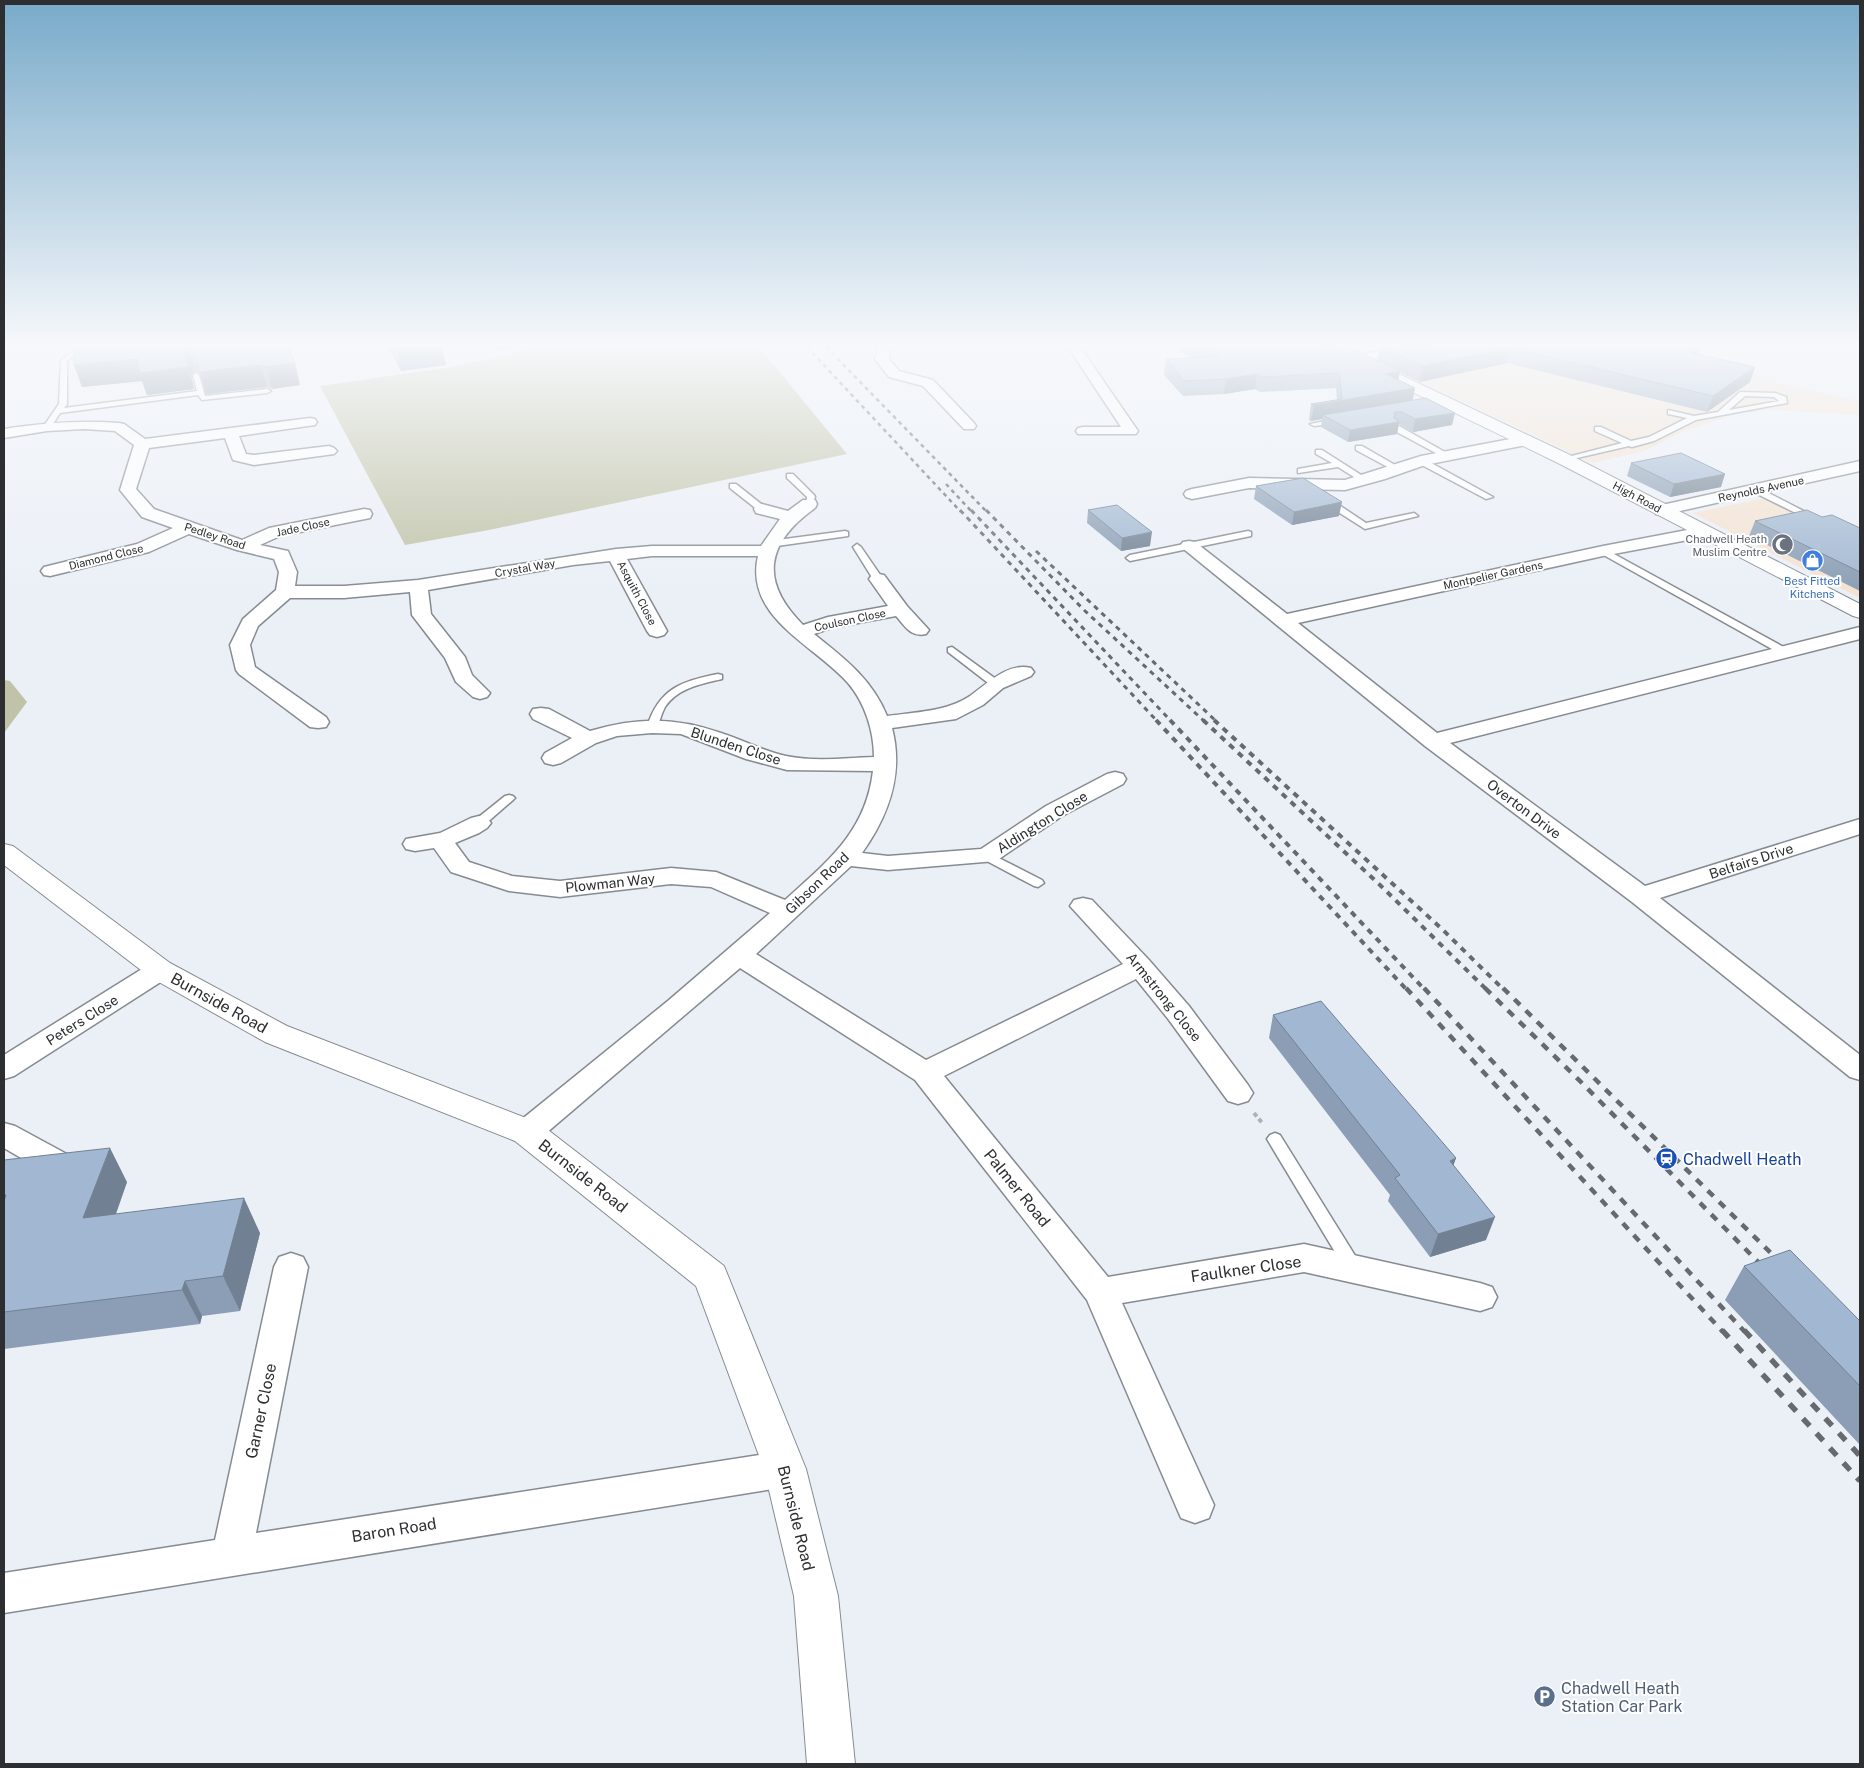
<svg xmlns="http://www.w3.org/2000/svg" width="1864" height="1768" font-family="'Public Sans',sans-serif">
<rect width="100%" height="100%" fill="#ebf0f7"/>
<!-- commercial -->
<path fill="#f4e2d1" d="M1402,347l329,17 41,18 88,19v14l-88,-5 -31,3 -57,18 -39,20 -53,12 -231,-110z
M1775,496l30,13 55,30v59l-167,-85z"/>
<!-- green -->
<path fill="#c0c3a7" d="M544,347h209l11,6 83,101 -358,76 -84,15 -85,-159 132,-19z
M4,680l6,1 17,21 -23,31z"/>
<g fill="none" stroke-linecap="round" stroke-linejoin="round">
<defs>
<path id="service" d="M75,350l5,1 -13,10v43l-3,4 133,-17 -4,-16 3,-2 3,2 6,21 62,-7 4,2 -4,2 -65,7 -4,-5 -138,18 -10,16h-6l-1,-2 16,-23 2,-44z
M1740,392l35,1 11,4 1,6 -91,17 -42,21 -22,6 -3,-1 -65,15 -4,-2 62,-16 -27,-12v-4h6l30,14 18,-4 38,-19 -19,-4v-4l26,6 24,-4zM1745,396l29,1 5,4 -50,9z
M1336,419h3v4l-25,3 -4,-2z
M1393,426h6l53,30 -7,2 -52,-28z
M1356,446h6l40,23 -7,2 -39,-21z
M1316,450h6l47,30 -7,2 -24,-15 -40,6v-4l34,-6 -16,-9z
M1418,459h6l69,38 -7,2 -68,-36z
M787,474h6l21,21 1,2 -3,9h-6l1,-9 -20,-19z
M730,484h6l29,23v4h-6l-29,-23z
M1753,488h6l58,30 -7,2 -57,-28z
M1324,499h6l36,24 48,-10 4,3 -53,13 -41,-26z
M845,531l3,1v4l-78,11 -4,-3 4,-3z
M1248,531l3,1v4l-121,25 -4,-3 4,-3z
M857,544l4,3 22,32 -2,2h-6l-2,-2 -20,-32z
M1603,548l186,102 1,2 -5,3 -4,-1 -181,-101v-4z
M952,647l48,35 1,2 -1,2h-8l-44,-34v-4z
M718,674l4,1v4c-21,5 -44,9 -57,28 -4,7 -5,15 -9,22h-8l-1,-2c12,-38 34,-46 71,-53z
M509,795l4,1 2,2 -2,2 -30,26h-8l-2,-3 2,-3 30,-24z
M987,852l55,28 2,3 -6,4 -4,-1 -51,-27 -2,-3 2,-3z
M1275,1133l5,2 79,127 2,5 -2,5 -6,2 -6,-2 -80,-133 3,-4z"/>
<path id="minor" d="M878,347h12l-1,12 10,12 34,9 41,43 2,3 -2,3h-10l-41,-43 -34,-9 -14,-18z
M1068,347h12l58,84 -2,3h-58l-2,-3 2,-3 5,-1h38z
M1405,347h26l-7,4 -65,12 -7,-4 7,-4z
M310,418l5,1 2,3 -2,3 -76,11 7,18 8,1 75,-9 5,2 3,3 -3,3 -80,11 -21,-5 -8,-22 -76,10 -13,41 18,20 88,31 27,-12 95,-19 6,1 2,4 -2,4 -90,18 -20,9 28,6 9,21 -2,14h49l74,-6 198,-31 36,-3h109l19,-27 -24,-6 -2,-4 2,-4 6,-1 26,7 15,-11h12l2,4 -2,4c-49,35 -56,73 -12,117l25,-8 60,-11 -19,-27 3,-4 6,-1 6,1 23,31 22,24 -3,4c-15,4 -21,-8 -30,-18l-65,12 -17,6c30,24 58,45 73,82 28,-4 59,-4 83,-20 17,-12 38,-34 61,-28l3,4 -3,4 -28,12 -20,17 -27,14 -64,9c12,46 -3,87 -30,125l26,3 93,-7 65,-43 61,-32 8,-2 8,2 3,5 -3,5 -61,32 -66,45 -108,9 -37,-4 -95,88 170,106 197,-96 -53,-58 4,-6 9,-2 9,2 57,60 40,46 59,79 5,8 -5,8 -10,3 -10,-3 -59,-81 -33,-41 -192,97 164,201 196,-33 176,39 12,4 5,10 -5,10 -12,4 -176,-39 -182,31 92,202 -5,13 -14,5 -14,-5 -94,-218 -172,-220 -175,-112 -202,172 -11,3 -11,-3 -4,-8 4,-8 153,-124 101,-87 -59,-26 -40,-3 -111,13 -51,-6 -58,-19 -17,-24 -19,3 -9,-2 -3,-5 3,-5 34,-6 31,-15 8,-2 8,2 4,5 -4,5 -8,5 -24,10 14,19 43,14 48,5 111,-13 45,4 69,28c42,-38 81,-68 88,-129l-86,-1 -41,-11 -65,-25 -29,-1 -35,3 -21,7 -35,20 -8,2 -8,-2 -3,-5 3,-5 27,-15 -39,-19 -3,-5 3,-5 8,-1 8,1 41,22c48,-14 84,-14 131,2 22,7 42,18 65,23 28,6 60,2 88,1 0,-26 -9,-54 -26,-74 -33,-38 -104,-65 -90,-127h-106l-25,3 40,72 -3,4 -7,2 -7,-2 -3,-4 -37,-70 -37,4 -145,25 3,24 34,43 7,18 18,18 -3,4 -7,2 -7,-2 -17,-15 -11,-24 -33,-43 -2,-23 -66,6h-54l-32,28 -8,19 5,22 71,50 3,5 -3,5 -8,1 -8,-1 -71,-53 -3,-4 -6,-25 13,-26 33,-29 3,-18 -5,-13 -37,-9 -48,-16 -40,18 -99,24 -6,-1 -3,-4 3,-4 93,-23 36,-16 -31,-11 -22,-27 14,-45 -19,-14 -31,-2 -37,2 -43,7v-9c39,-6 76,-9 115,-6l5,1 21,15z
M1526,436l5,2 3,3 -3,3 -106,21 -40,14 -40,11 -96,-2 -57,11 -6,-2 -2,-3 2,-3 6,-2 57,-11 96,2 76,-24z
M1860,461v10l-198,44 -6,-1 -2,-4 2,-4 6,-1z
M1703,527l6,1 3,4 -3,4 -106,20 -305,67 139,110 423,-106v12l-410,104 195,143 215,-67v15l-200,64 200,157v25l-10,-3 -218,-175 -207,-156 -245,-200 3,-4 6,-1 6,1 92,72 316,-68z
M160,961l10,3 3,6 -3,6 -156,100 -10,3v-24l146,-91z
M4,1123l11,3 59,32 5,9 -5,9 -11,3 -11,-3 -48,-28z
M291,1253l12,4 5,10 -52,266 529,-82 13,5 6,13 -6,13 -13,5 -781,126v-40l211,-33 59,-273 5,-10z"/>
<path id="tertiary" d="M4,844l9,2 157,117 117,63 252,97 185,143 82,203 32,127 17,168h-48l-13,-168 -30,-127 -68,-183 -181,-145 -250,-99 -115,-65 -146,-112z"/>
<path id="primary" d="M1324,347h18l228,108 290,149v14l-7,-2 -295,-153 -232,-113z"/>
</defs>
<!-- service casing -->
<use href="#service" stroke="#868b91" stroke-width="3"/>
<!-- minor casing -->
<use href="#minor" stroke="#868b91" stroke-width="3"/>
<!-- tertiary casing -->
<use href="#tertiary" stroke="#868b91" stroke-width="2"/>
<!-- primary casing -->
<use href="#primary" stroke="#868b91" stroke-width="2"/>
<!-- path -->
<path stroke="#aeb2b7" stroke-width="4" stroke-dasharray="4.5 3" stroke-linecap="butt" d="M1254,1113l9,11"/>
<!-- service -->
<use href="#service" fill="#fff" fill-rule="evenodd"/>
<!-- minor -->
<use href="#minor" fill="#fff" fill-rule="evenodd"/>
<!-- tertiary -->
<use href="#tertiary" fill="#fff" fill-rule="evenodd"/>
<!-- primary -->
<use href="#primary" fill="#fff" fill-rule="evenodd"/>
<!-- rail-far4 -->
<path stroke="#66696d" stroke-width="2.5" stroke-dasharray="4 4" stroke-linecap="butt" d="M807,347l154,165
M826,347l161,165
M946,484l26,28"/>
<!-- rail-far3 -->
<path stroke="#66696d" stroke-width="3" stroke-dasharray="5 5" stroke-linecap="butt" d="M960,510l197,211
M971,510l200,211
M986,510l98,100 120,111
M1036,551l180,170"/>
<!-- rail-far2 -->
<path stroke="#66696d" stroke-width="4" stroke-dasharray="6 6" stroke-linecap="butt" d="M1156,720l251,270
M1170,720l255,270
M1203,720l177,165 107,105
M1214,720l229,210 61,60"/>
<!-- rail-far1 -->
<path stroke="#66696d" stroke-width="4.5" stroke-dasharray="8 8" stroke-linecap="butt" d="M1406,988l317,344
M1424,988l321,344
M1485,988l97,95 186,189
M1503,988l281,278"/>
<!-- rail -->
<path stroke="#66696d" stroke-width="5.5" stroke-dasharray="10 10" stroke-linecap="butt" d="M1722,1330l138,151
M1744,1330l116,126"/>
</g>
<!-- wall -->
<path fill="#8b9eb5" d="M74,347h214l7,16 5,22 -28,4 -5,-2 -61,7 -6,-20 -5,-3 -4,4 3,14 -47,6 -5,-14 -60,6 -8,-22z
M388,347h54l4,18 -45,6z
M1173,347h161l12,5 31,9 3,-14h317l1,7 57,13 -5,15 -43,30 -200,-49 -87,19 -21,-10 -1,8 14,20 40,25 -39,7 -14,-8 -2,10 -49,8 -27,-15 1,-8 -11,2 -2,-1 2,-16 26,-4 -1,-12 -76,4 -5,-3 -31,5 -41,2 -19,-21 2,-16 27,-1z
M1631,463l90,24 -51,10 -43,-21z
M1256,486l83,30 -47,9 -38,-26z
M1088,510l62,36 -29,5 -34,-28z
M1822,517l38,11v63l-111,-55 6,-15z
M1273,1015l183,143 -3,7 33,75 -56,17 -42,-56 2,-6 -121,-157z
M4,1160l123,22 -11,32 144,19 -20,78 -38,5 -2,8 -196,25z
M1744,1266l116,55v124l-135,-145z"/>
<!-- shaded-wall -->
<path fill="#718193" d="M428,347h14l4,18 -45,6 -4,-20z
M496,347h26l-26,3z
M1700,347l-5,15 -4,-9z
M1510,348l-3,15 -87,19 3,-16z
M188,350l7,21 -4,4 3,14 -47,6 -5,-14 -60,6 -8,-22 110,-11z
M295,363l5,22 -28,4 -6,-22z
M261,365l6,22 -61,7 -6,-22z
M1755,367l-5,15 -43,30 6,-16z
M1400,371l-3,15 -11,-12z
M1257,374l-2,15 -31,5 2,-15z
M1415,388l-3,16 -89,11 -1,4 -11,2 3,-16z
M1395,412l-2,11 6,-1 -2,12 -49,8 2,-12z
M1455,413l-3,12 -39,7 2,-13z
M1725,474l-4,13 -51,10 4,-13z
M1342,502l-3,14 -47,9 2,-13z
M1152,532l-2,14 -29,5 1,-13z
M110,1148l17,34 -25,70 -19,-34z
M1456,1158l-8,23 2,-20z
M244,1198l16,35 -20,78 -17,-35z
M1495,1217l-9,23 -56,17 8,-23z
M185,1281l17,35 -2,8 -18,-34z"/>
<!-- building -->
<path fill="#a2b8d2" stroke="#718193" d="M74,347h214l7,16 -29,4 -5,-2 -61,7 -6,-19 -6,-3 -4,4 4,13 -48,6 -2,-14 -64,6z
M394,347h34l-31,4z
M1201,347h133l12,5 10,-2 44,21 -14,3 29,14 -101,17 -3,-1 31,-5 -3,-26 -77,4 -5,-3 -31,5 -42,2 -18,-22 53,-2z
M1380,347h320l-9,6 64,14 -42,29 -203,-48 -87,18z
M1426,398l29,15 -40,6 -13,-7h-7l-1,6 5,4 -49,8 -27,-15z
M1681,453l44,21 -51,10 -43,-21z
M1303,478l39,24 -48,10 -38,-26z
M1117,505l35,27 -30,6 -34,-28z
M1807,510l15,7 10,-2 28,13v44l-105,-51z
M1321,1001l135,157 -6,3 45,56 -57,17 -43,-56 5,-3 -127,-160z
M110,1148l-27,70 161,-20 -21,78 -38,5 -3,9 -178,22v-111l2,-6h-2v-35z
M1790,1250l70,71v65l-116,-120z"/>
<!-- sky -->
<linearGradient id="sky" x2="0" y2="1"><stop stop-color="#78aac9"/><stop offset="0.58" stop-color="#f6f8fb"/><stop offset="1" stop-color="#f6f8fb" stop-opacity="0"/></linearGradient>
<rect width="1864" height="594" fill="url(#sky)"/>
<!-- icons -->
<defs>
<symbol id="mosque-disc" viewBox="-11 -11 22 22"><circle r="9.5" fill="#6b7280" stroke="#fff"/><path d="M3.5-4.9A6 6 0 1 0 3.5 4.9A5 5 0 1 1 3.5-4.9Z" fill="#fff"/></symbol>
<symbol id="shop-disc" viewBox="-11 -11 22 22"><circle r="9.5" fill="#3f7fe0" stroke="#fff"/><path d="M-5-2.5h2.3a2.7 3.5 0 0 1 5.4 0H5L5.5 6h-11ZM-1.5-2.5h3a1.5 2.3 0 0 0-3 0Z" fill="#fff"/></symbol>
<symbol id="station-disc" viewBox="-11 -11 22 22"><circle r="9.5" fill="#1a4fb4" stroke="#fff"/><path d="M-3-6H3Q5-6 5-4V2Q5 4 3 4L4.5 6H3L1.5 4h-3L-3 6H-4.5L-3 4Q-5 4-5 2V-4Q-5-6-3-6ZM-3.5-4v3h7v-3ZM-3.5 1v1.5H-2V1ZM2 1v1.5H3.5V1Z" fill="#fff"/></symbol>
<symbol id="parking-disc" viewBox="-11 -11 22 22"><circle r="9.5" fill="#5c6f8a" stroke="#fff"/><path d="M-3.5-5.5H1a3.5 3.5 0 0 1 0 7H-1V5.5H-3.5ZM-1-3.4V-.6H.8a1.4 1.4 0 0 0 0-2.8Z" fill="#fff"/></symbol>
</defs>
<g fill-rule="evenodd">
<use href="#mosque-disc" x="1770" y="532" width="25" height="25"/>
<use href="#shop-disc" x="1800" y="548" width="25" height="25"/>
<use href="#station-disc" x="1654" y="1146" width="25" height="25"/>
<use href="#parking-disc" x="1532" y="1684" width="25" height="25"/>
</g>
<g text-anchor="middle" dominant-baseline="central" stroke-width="4" stroke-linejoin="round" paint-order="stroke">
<!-- far-street labels -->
<g font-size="11" fill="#2c2e31" stroke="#fff">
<text transform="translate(1761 489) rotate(-12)">Reynolds Avenue</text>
<text transform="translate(1637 497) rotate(28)">High Road</text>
<text transform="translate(303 527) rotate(-12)">Jade Close</text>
<text transform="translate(215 536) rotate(18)">Pedley Road</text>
<text transform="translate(106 557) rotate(-14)">Diamond Close</text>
<text transform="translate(525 568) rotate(-10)">Crystal Way</text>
<text transform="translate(1493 575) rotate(-12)">Montpelier Gardens</text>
<text transform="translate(637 593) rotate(62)">Asquith Close</text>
<text transform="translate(850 620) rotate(-12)">Coulson Close</text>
</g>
<!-- far-worship labels -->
<g font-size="11" fill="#5b616d" stroke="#fff" text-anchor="end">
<text x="1767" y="539">Chadwell Heath<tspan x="1767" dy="13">Muslim Centre</tspan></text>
</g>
<!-- far-shop labels -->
<g font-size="11" fill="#366cbe" stroke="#fff">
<text x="1812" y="581">Best Fitted<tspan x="1812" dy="13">Kitchens</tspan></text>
</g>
<!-- street labels -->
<g font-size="14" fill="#2c2e31" stroke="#fff">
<text transform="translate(736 746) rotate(18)">Blunden Close</text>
<text transform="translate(1524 809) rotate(37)">Overton Drive</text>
<text transform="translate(1042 822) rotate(-32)">Aldington Close</text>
<text transform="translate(1751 861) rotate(-18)">Belfairs Drive</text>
<text transform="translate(610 883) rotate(-6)">Plowman Way</text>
<text transform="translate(817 883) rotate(-44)">Gibson Road</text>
<text transform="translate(1164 997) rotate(51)">Armstrong Close</text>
<text transform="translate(82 1020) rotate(-32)">Peters Close</text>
</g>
<!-- near-street labels -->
<g font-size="16" fill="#2c2e31" stroke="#fff">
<text transform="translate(219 1003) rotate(29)">Burnside Road</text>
<text transform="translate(583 1176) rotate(38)">Burnside Road</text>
<text transform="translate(1017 1188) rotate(51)">Palmer Road</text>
<text transform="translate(1246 1269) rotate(-8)">Faulkner Close</text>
<text transform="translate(261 1411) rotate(-78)">Garner Close</text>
<text transform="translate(796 1518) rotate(76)">Burnside Road</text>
<text transform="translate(394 1530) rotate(-9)">Baron Road</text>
</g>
<!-- near-transit labels -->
<g font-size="16" fill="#164399" stroke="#fff" text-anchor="start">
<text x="1683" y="1159">Chadwell Heath</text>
</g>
<!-- near-service labels -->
<g font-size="16" fill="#4e5e75" stroke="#fff" text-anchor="start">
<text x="1561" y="1688">Chadwell Heath<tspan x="1561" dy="18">Station Car Park</tspan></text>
</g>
</g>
<!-- border -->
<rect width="1864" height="1768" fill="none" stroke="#2c2e31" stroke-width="10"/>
</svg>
